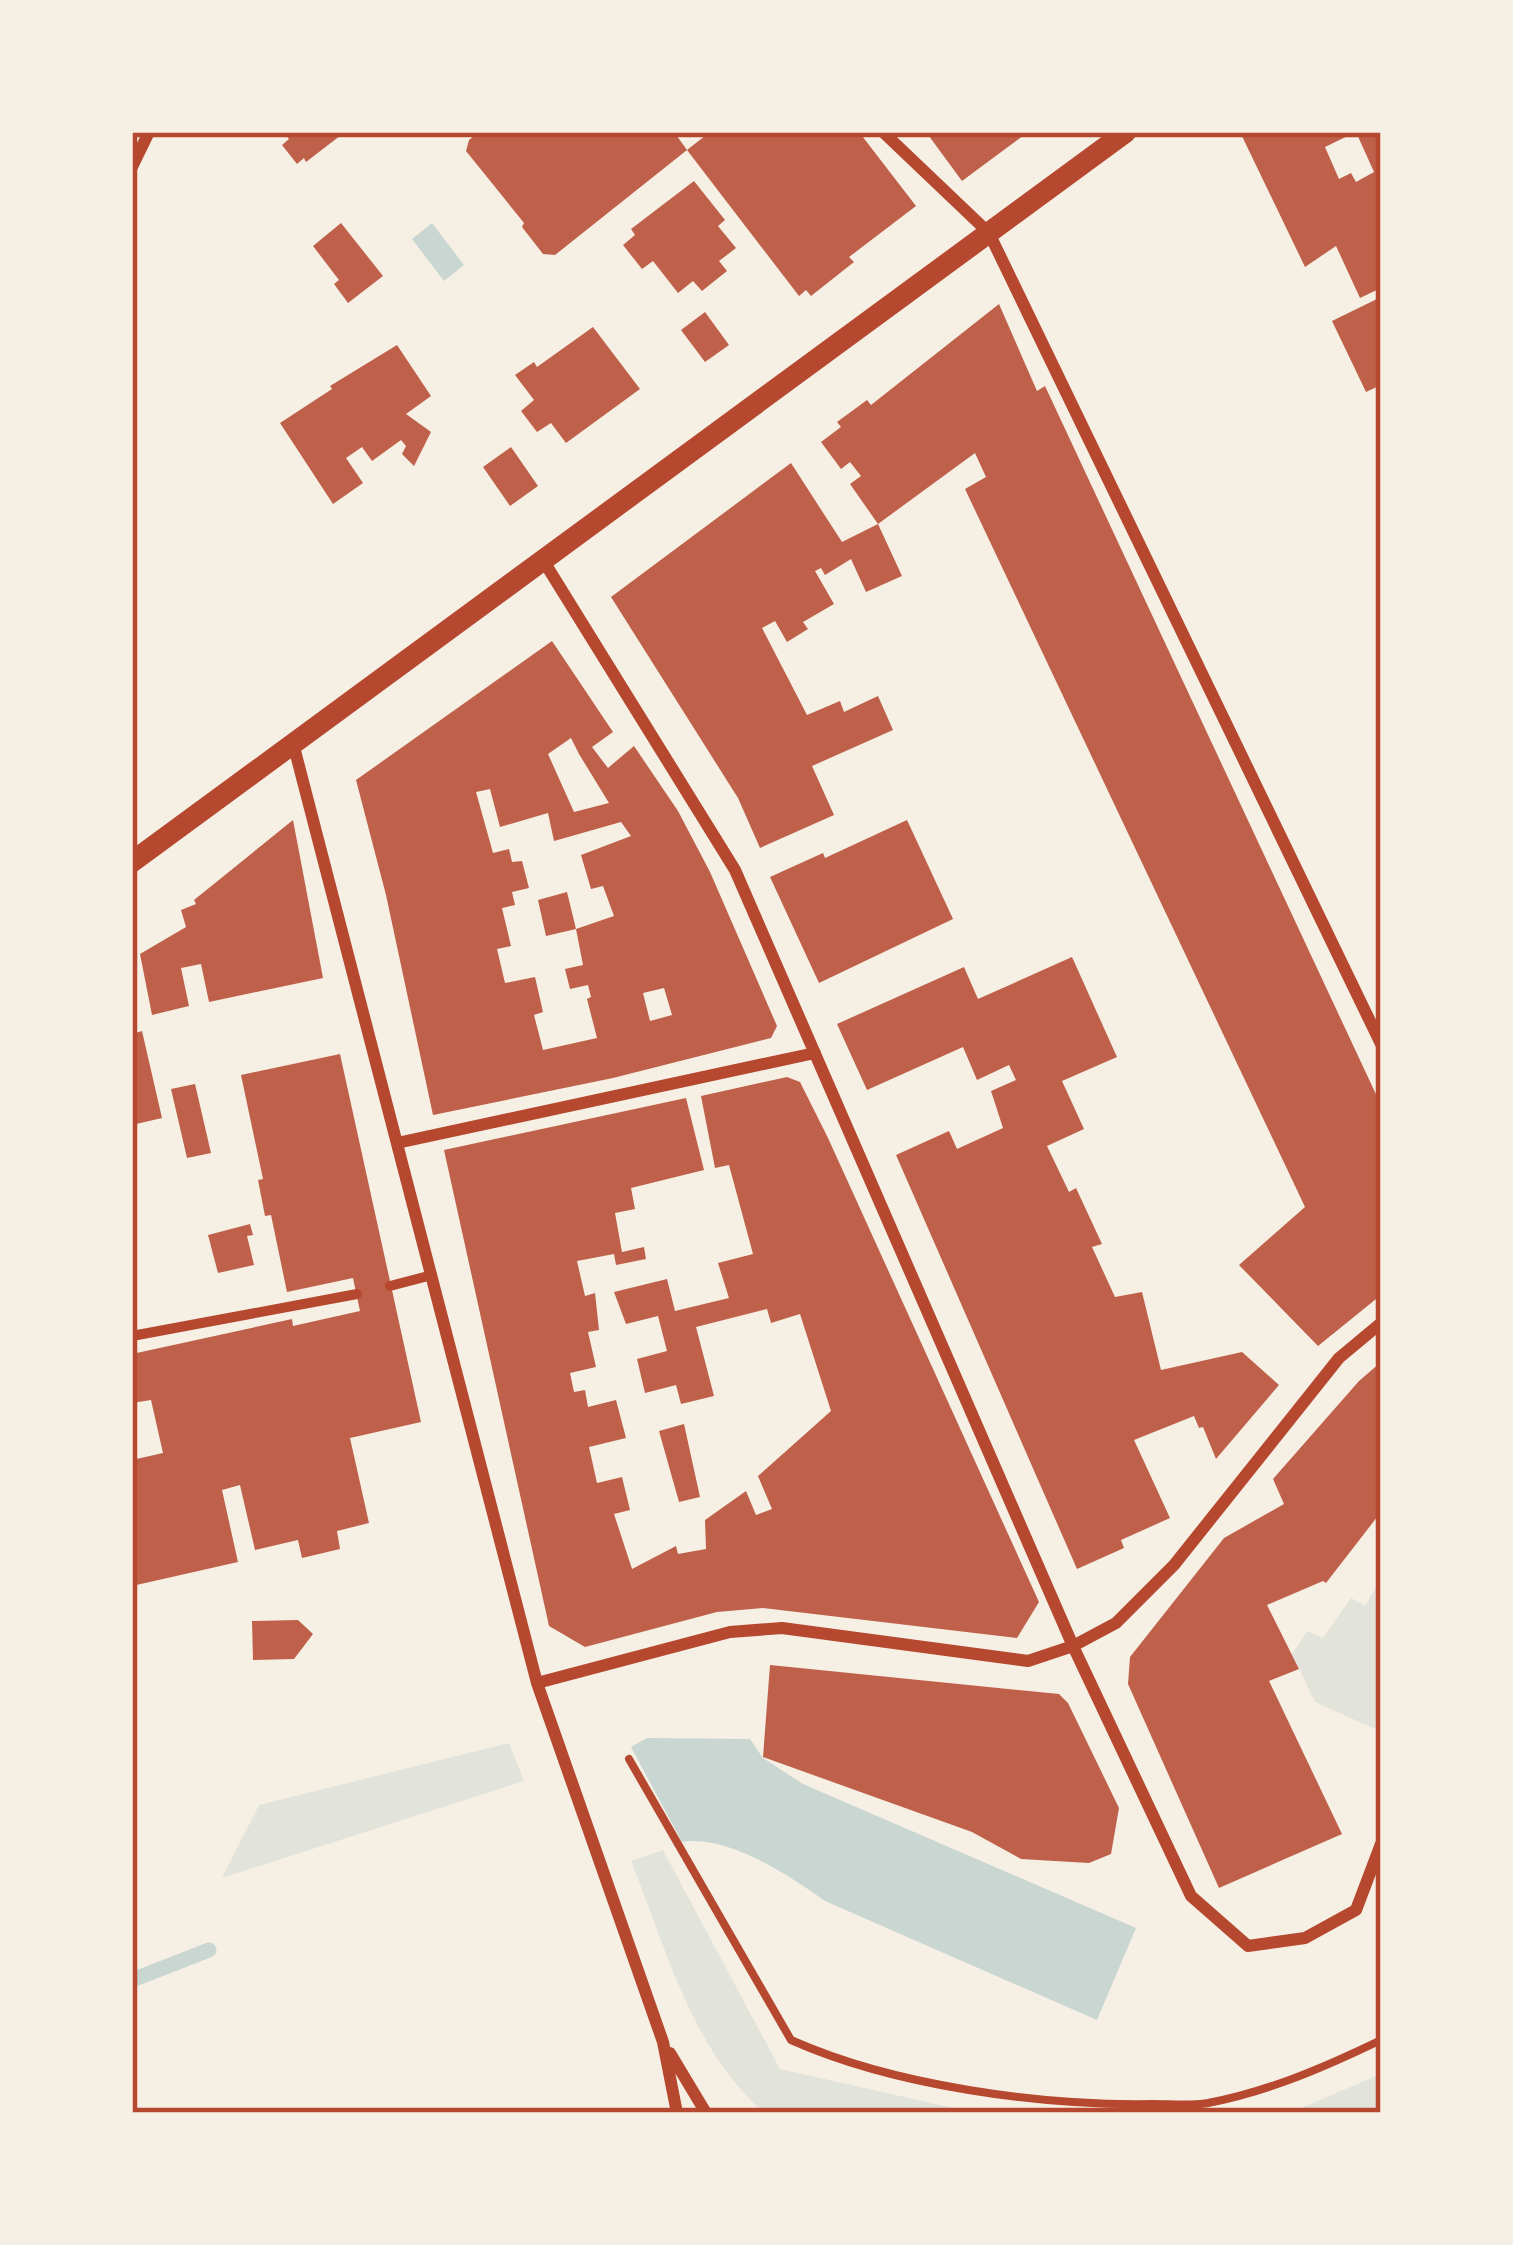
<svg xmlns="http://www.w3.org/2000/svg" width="1513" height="2245" font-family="'Public Sans',sans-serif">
<rect width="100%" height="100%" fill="#f6efe4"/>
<!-- green -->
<path fill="#e2e4dc" d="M1381,1579v137l-6,13 -60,-27 -23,-48 15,-23 16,7 28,-40 14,8z
M509,1743l15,38 -302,97 37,-73z
M663,1850l117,219 196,44h-212c-73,-65 -98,-165 -133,-252z
M1381,2074v39h-92z"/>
<!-- water -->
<path fill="#c9d6d2" d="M432,223l32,42 -20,16 -32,-42z
M647,1738l103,1 13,19 40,26 333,144 -39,92 -272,-119c-35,-25 -98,-67 -143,-59l-51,-95z"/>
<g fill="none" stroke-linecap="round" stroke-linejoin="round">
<!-- stream -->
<path stroke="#c9d6d2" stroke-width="15" d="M132,1980l77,-30"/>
</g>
<!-- building -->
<path fill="#bf614a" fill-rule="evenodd" d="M283,132h62l-39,30 -2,-4 -7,6 -15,-19 7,-6z
M479,132h195l13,18 -132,105 -12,-1 -21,-27 2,-4 -58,-72 3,-11z
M710,132h149l57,74 -67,51 5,5 -43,34 -5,-6 -7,6 -112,-146z
M926,132h102l-66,49z
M1240,132h141v156l-21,10 -24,-52 -31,21zM1356,132l18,40 -18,10 -5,-9 -12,6 -14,-32z
M694,181l31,39 -7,6 18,22 -17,13 8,10 -25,20 -9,-10 -15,12 -25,-32 -11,8 -19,-24 12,-10 -4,-6z
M341,223l42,53 -35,27 -14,-19 5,-4 -26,-34z
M1381,297v88l-15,7 -34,-71z
M999,304l38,87 8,-5 336,719v190l-63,51 -79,-81 66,-58 -340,-718 21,-12 -11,-24 -97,71 24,52 -36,16 -15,-33 -26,16 -4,-7 -6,3 19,33 -31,18 5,7 -21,13 -12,-21 -13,7 45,87 33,-14 4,11 34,-16 15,34 -81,36 22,49 -74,33 -22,-50 -127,-201 180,-134 51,79 36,-18 -28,-40 11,-8 -11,-14 -9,7 -20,-27 20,-15 -4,-5 30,-22 4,5z
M705,312l24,33 -24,17 -24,-32z
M593,327l47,62 -74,54 -15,-20 -14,9 -16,-21 13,-11 -19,-25 19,-13 3,5z
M397,345l34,51 -25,18 25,18 -17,34 -12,-12 4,-8 -5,-6 -29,21 -10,-14 -16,11 17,25 -30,21 -53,-81 52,-34 -2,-3z
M511,447l27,39 -28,20 -27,-39z
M552,641l61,91 -21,15 16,21 26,-22 44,65 32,61 67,154 -6,12 -158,40 -180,37 -47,-220 -30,-115zM571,738l8,16 30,49 -35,9 -26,-58zM490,789l10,38 48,-14 6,28 67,-19 10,14 -50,19 10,34 12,-3 11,30 -38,13 7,36 -18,4 5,20 18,-4 3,12 -4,2 10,39 -54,12 -9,-35 9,-3 -8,-35 -30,6 -8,-34 14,-3 -9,-38 13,-3 -3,-13 17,-4 -7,-27 -10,1 -3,-13 -16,4 -17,-61zM664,988l8,27 -22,6 -7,-28z
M293,820l30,158 -114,24 -8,-38 -20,4 8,38 -37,9 -12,-61 46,-27 -5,-17 15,-6 -2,-4z
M907,820l46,99 -134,64 -49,-106 53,-24 2,5z
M567,892l9,37 -30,7 -8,-36z
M1072,957l45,100 -55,24 22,48 -37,17 22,46 7,-4 26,56 -10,3 23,50 27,-5 19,78 81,-18 37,33 -63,74 -13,-32 -4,1 -5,-12 -60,24 36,78 -49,22 3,8 -47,21 -181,-414 53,-24 8,18 46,-21 -12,-37 25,-11 -7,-15 -32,15 -14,-33 -96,43 -30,-66 127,-57 14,32z
M142,1031l20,87 -30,7v-91z
M340,1054l81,368 -71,16 19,85 -32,8 3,18 -38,9 -4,-18 -43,10 -15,-65 -18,5 16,72 -106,24v-126l31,-7 -12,-53 -19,3v-49l160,-35 1,7 67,-15 -7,-33 -66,14 -16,-77 -6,1 -7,-36 5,-1 -22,-104z
M787,1077l13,5 28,56 211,464 -22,36 -254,-30 -46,4 -132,35 -36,-21 -105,-476 242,-52 18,72 -73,18 4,21 -20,4 7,39 22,-5 2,12 -30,6 -2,-11 -37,7 8,35 10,-3 4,37 -11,2 8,35 -26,6 4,19 11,-2 3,17 28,-7 10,38 -37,9 8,36 25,-6 8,33 -16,4 18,55 44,-23 2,8 28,-5 -1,-29 41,-29 10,24 16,-6 -14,-33 73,-65 -31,-97 -29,9 -4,-14 -71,18 18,69 -33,8 -5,-19 -31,8 -8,-34 30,-8 -9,-35 -32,8 -12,-32 53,-13 8,32 54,-13 -11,-35 35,-9 -24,-89 -14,3 -14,-72z
M195,1084l16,69 -24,5 -16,-69z
M250,1224l3,11 -6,1 7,29 -36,8 -10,-38z
M1381,1362v150l-55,71 -3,-2 -56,24 32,64 -30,12 73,153 -123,54 -91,-204 2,-27 94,-119 60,-34 -11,-25 86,-98z
M684,1424l16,73 -21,5 -20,-71z
M298,1620l15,14 -19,25 -41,1 -1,-39z
M770,1665l289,29 9,9 51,105 -8,46 -22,9 -68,-4 -49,-27 -209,-75z"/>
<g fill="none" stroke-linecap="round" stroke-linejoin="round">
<!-- path -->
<path stroke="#b5482f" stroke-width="8" d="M629,1759l162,281c103,46 250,66 362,64 18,0 37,2 55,-1 62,-12 117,-36 173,-63"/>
<!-- pedestrian -->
<path stroke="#b5482f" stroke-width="10" d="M390,1286l42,-11
M132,1336l225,-42"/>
<!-- minor -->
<path stroke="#b5482f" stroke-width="12" d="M883,132l106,101 392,811
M132,167l17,-35
M543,560l192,310 338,776 118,250 57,50 57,-8 51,-28 25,-66
M293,743l244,940 126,359 14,71
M397,1143l418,-90
M537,1683l193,-51 52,-4 246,33 45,-15 43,-23 58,-58 165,-207 42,-35
M670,2053l36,60"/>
<!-- tertiary -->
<path stroke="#b5482f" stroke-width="21" d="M132,862l994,-730"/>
</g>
<!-- border -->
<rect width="1513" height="2245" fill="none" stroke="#f6efe4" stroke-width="270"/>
<rect x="135" y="135" width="1243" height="1975" fill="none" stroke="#b5482f" stroke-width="4.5"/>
</svg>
